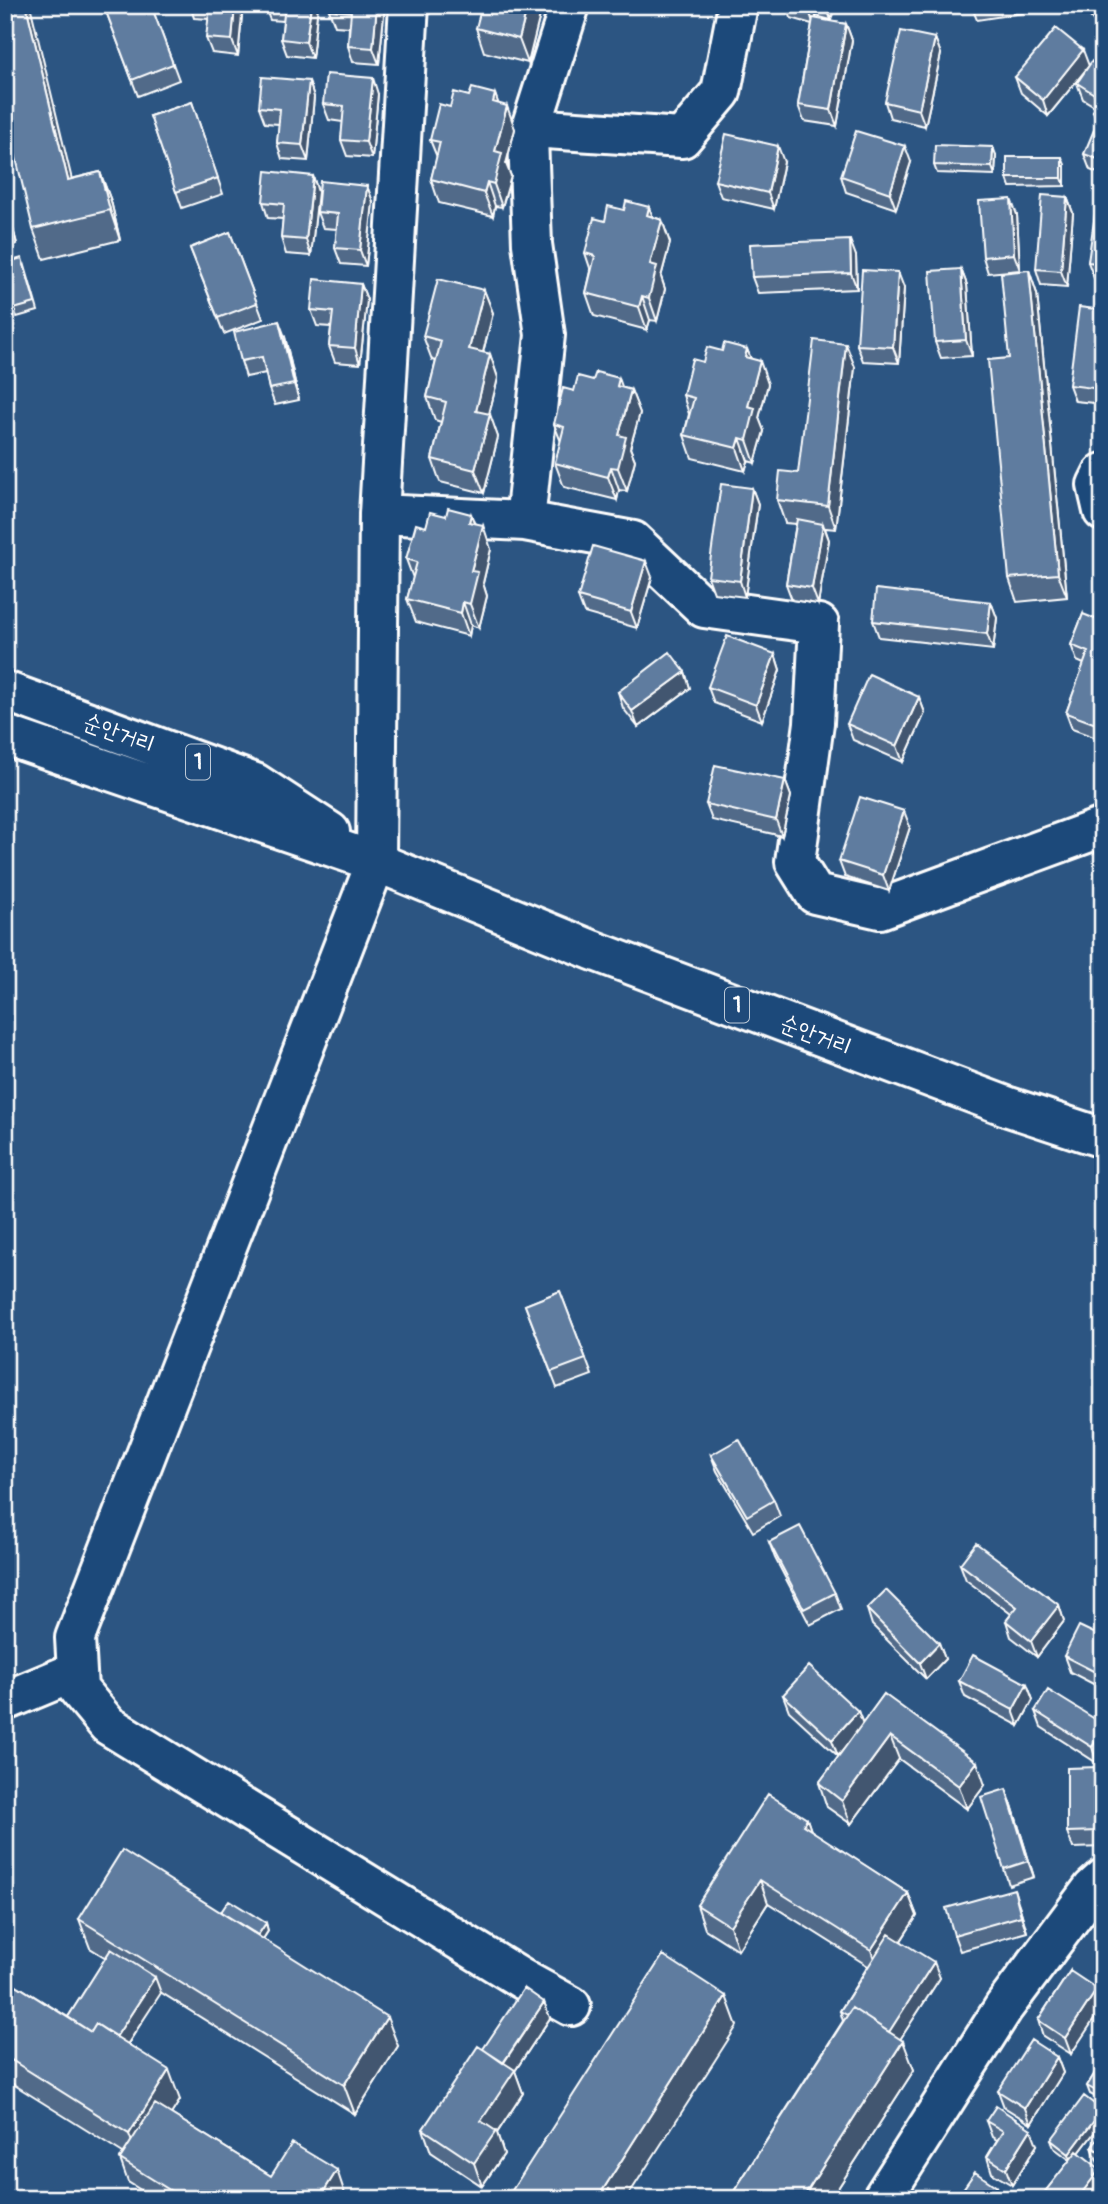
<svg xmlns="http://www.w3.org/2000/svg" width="1108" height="2204" font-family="Pangolin,'Poor Story',sans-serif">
<rect width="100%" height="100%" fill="#2c5582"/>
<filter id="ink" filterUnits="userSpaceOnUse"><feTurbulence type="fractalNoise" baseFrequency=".0143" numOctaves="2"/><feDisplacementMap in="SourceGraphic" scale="14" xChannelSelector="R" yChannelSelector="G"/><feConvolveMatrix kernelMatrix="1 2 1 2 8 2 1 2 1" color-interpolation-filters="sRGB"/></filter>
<g filter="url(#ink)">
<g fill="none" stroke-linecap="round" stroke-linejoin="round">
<defs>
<path id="minor" d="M409,5l-30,509 -3,348 -301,776 3,51 30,36 414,254 49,27
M531,128l151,10 39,-46 17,-87
M1103,473l-6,12 6,26
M379,514l146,7 20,-186 -13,-91 -4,-107 42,-132
M525,521l108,20 71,67 115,16 -5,99 -19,139 20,32 65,15 223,-82
M5,1701l72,-30
M882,2199l122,-192 89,-119 10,-9"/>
<path id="major" d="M5,691l250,92 75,49
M5,735l371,127 216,88 417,157 94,31"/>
</defs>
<!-- minor casing -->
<use href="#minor" stroke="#fff" stroke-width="44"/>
<!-- major casing -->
<use href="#major" stroke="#fff" stroke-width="44"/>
<!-- minor -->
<use href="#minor" stroke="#1f4a7a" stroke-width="38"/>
<!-- major -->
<use href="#major" stroke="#1f4a7a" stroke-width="38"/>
</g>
<!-- wall -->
<path fill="#516b89" stroke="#fff" stroke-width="2" d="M151,5l28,75 -41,16 -34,-90z
M190,5h53l-5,51 -26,-3 -6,-15 3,-19 -15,-1z
M264,5h54l-6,53 -25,-3 -6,-16 2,-18 -13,-1z
M385,5l-6,59 -26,-2 -5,-16 1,-19 -14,-1 -6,-16z
M777,5h58l-4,15 -15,-4v3l30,5 6,16 -15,86 -33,-5 -6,-16 14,-81 -21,-6 -3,-9 -10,-3z
M971,5h51l1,8 -46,7z
M1080,5h23v27z
M542,7l-14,56 -44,-11 -8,-24z
M935,38l6,16 -16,72 -35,-8 -5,-16z
M1089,66l14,2v107l-13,-5 -6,-16 15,-28 -6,-15 3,-4 -13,-8 -6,-16 9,-14 -38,47 -27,-23 -6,-16z
M309,81l5,16 -6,64 -26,-2 -5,-16 2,-19 -14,-1 -6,-16z
M378,94l-6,64 -25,-2 -6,-16 2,-18 -14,-2 -6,-16z
M495,94l3,9 17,26 -9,35 5,12 -9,31 -7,-1 -2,10 -54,-13 -8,-24 6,-22 -7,-17 20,-33 19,-11z
M192,102l31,92 -41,14 -32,-92z
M996,155l-1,20 -58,-2 -3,-8z
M784,162l-10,47 -53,-12 -6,-16z
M911,162l-15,47 -50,-17 -5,-16z
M1065,165v21l-55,1 -3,-9z
M100,172l11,29 9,39 -76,19 -11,-30 38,-50z
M313,176l5,16 -7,64 -25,-2 -5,-16 2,-19 -15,-1 -5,-16z
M367,186l6,16 -7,64 -25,-2 -6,-16 2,-19 -14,-1 -6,-16z
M1067,197l6,16 -6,74 -26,-2 -5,-16z
M5,199l12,45 -12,2z
M1103,201v78l-9,-1 -6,-16z
M1017,215l3,55 -32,3 -5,-16z
M653,217l9,3 8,23 -9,34 4,12 -8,32 -7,-1 -3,10 -53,-14 -8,-23 5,-22 -6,-18 20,-32z
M230,232l33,87 -39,15 -34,-86z
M856,256l1,33 -99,4 -6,-16z
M25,266l13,45 -21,6 -3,-8z
M961,269l6,16 5,71 -31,2 -6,-16z
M1029,270l8,24 30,303 -50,5 -8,-24z
M361,284l6,16 -7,64 -25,-2 -6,-16 2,-19 -14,-1 -6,-16z
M904,288l-5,75 -36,-2 -6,-16z
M484,290l9,23 -10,39 7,2 8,24 -9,36 9,23 -14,56 -44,-11 -8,-23 9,-37 -6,-2 -8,-23 9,-36 -4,-1 -9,-24z
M1103,310v94l-28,-3 -6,-16z
M285,337l14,63 -24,5 -6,-16 -3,-16 -20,4 -5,-16z
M747,349l4,10 17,25 -9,34 5,13 -9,32 -7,-2 -3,10 -53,-13 -8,-23 5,-21 -6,-19 39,-44z
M855,367l-19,162 -11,-1 4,12 -11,64 -26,-4 -6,-16 10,-60 -11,-1 -8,-23 21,-27z
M623,388l8,2 9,23 -10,35 5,12 -8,31 -8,-1 -2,10 -53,-13 -9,-24 6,-21 -7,-18 20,-33z
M752,488l6,16 -13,93 -31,-4 -6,-16z
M471,514l3,9 17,26 -8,34 4,13 -8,32 -8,-3 -2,11 -53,-14 -9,-23 6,-21 -7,-19 20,-32 20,-11z
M652,577l-15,51 -53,-15 -6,-16z
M991,602l6,16 -4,32 -114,-13 -6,-16z
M1083,614l19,126 -30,-11 -6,-16 18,-49 -7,-3 -6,-16z
M775,654l5,16 -18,51 -48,-18 -6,-16z
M685,672l5,16 -52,39 -15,-19 -5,-16z
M919,697l6,16 -22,49 -50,-22 -6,-16z
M785,780l6,16 -9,40 -70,-16 -6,-16z
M910,827l-21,64 -44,-14 -6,-16z
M560,1291l32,84 -35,13 -32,-83z
M711,1455l63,45 6,16 -27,16 -36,-61z
M769,1542l66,51 6,16 -31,16 -35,-67z
M960,1564l99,41 5,16 -27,36 -26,-20 -5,-16 5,-7 -45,-34z
M867,1609l72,34 6,16 -19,20 -54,-54z
M1103,1635v54l-33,-17 -6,-16 38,-19z
M959,1681l68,3 6,16 -14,26 -54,-29z
M884,1694l101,91 -18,24 -68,-50 -48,65 -24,-17 -8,-24 26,-35 -7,8 -49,-45 -6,-16 75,16 5,13z
M1035,1711l68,13 -6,39 -56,-36z
M1103,1779v68l-30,1 -6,-16z
M1012,1805l22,72 -25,8 -5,-16z
M807,1819l4,12 97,62 9,23 -16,25 39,37 -40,61 14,31 -83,129h-102l114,-178 -3,-10 28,-45 -100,-63 -30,47 -33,-21 -8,-24z
M1019,1905l8,27 -67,19 -6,-16z
M221,1912l45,11 2,8 -5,8 135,107 -43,68 -195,-122 -32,52 52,56 -9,14 100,62 74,18 -3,5h-187l-27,-17 -8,-23 3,-6 -118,-74v-101l63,39 38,-59 -16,-10 -11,-29z
M1070,1971l1,83 -28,-18 -5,-16z
M544,2002l6,16 -35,53 8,22 -26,40 7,21 -22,32 -51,-34 -8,-23 60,-80z
M1057,2057l6,16 -32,51 -27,-17 -6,-16z
M1103,2060v41l-13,-7 -3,-8z
M986,2121l51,24 -25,40 -20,-12 -5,-16 10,-17 -5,-3z
M1103,2121l-24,32 24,23v13l-8,10h-49l-2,-6 26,-33 -16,-12 -3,-8z
M1103,2131v35l-5,-3 -6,-16z"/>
<!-- shaded-wall -->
<path fill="#42576f" stroke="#fff" stroke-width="2" d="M26,5h4l49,204 -11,-29z
M235,5h8l-5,51 -6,-16z
M311,5h7l-6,53 -6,-16z
M377,5h8l-6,59 -6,-16z
M528,5h14v2l-14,56 -9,-24z
M807,5h5l4,11 -2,9z
M826,5h9l-4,15z
M1103,15v14l-4,-11z
M846,24l6,16 -15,86 -6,-16z
M935,38l6,16 -16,72 -6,-16z
M1083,50l6,16 -41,50 -5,-16z
M373,78l5,16 -6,64 -6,-16z
M309,81l5,16 -6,64 -6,-16z
M495,94l8,23 -10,-15z
M507,106l8,23 -9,35 5,12 -9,31 -8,-23 1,-33z
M778,146l6,16 -10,47 -6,-16z
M905,146l6,16 -15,47 -6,-16z
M993,147l3,8 -1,20 -3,-8z
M1062,157l3,8v21l-3,-8z
M100,172l11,29 9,39 -10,-30z
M313,176l5,16 -7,64 -5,-16z
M487,182l8,24 -2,10 -9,-23z
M367,186l6,16 -7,64 -6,-16z
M1067,197l6,16 -6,74 -6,-16z
M5,199l12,45 -9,-24 -3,-11z
M1011,199l6,16 3,55 -6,-16z
M649,207l9,24 -11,-16z
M662,220l8,23 -9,34 4,12 -8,32 -8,-23 1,-34z
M850,240l6,16 1,33 -6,-16z
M961,269l6,16 5,71 -6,-16z
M1029,270l8,24 30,303 -9,-23z
M898,272l6,16 -5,75 -6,-16z
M361,284l6,16 -7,64 -5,-16z
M484,290l9,23 -15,59 -9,-23z
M642,296l8,24 -3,10 -8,-23z
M279,321l6,16 14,63 -5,-16z
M846,344l9,23 -19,162 -8,-23z
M747,349l9,23 -11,-15z
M490,354l8,24 -14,56 -8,-23z
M760,361l8,23 -9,34 5,13 -9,32 -8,-23 1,-34z
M1103,368v29l-3,-8z
M619,378l8,23 -10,-15z
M631,390l9,23 -10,35 5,12 -8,31 -9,-23 1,-33z
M490,414l8,23 -14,56 -9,-23z
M740,438l8,23 -3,10 -8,-23z
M611,467l8,23 -2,10 -9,-23z
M752,488l6,16 -13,93 -5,-16z
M471,514l8,23 -10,-15z
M823,524l6,16 -11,64 -6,-16z
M483,525l8,24 -8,34 4,13 -8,32 -9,-24 1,-33z
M646,561l6,16 -15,51 -6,-16z
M463,602l8,23 -2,11 -8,-23z
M991,602l6,16 -4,32 -6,-16z
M775,654l5,16 -18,51 -6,-16z
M685,672l5,16 -52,39 -6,-16z
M919,697l6,16 -22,49 -6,-16z
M1103,707v31l-1,2 -6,-16z
M785,780l6,16 -9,40 -6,-16z
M904,811l6,16 -21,64 -6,-16z
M1059,1605l5,16 -27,36 -6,-16z
M939,1643l6,16 -19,20 -6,-16z
M1027,1684l6,16 -14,26 -6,-16z
M858,1711l6,16 -26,29 -6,-16z
M1103,1729v25l-6,9 -5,-16z
M890,1736l9,23 -48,65 -9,-23z
M977,1762l8,23 -18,24 -8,-23z
M1098,1767l5,12v62l-4,-10z
M1006,1789l6,16 22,72 -6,-16z
M807,1819l8,23 -12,-17z
M760,1880l8,23 -30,47 -8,-24z
M1014,1889l5,16 8,27 -6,-16z
M908,1893l9,23 -38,58 -8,-24z
M266,1923l2,8 -15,24 -3,-8z
M934,1962l6,16 -50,77 -6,-16z
M155,1977l6,16 -44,67 -6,-16z
M1097,1989l6,17 -32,48 -6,-16z
M726,1996l11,30 -111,173h-29z
M544,2002l6,16 -35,53 8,22 -26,40 7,21 -22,32 -8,-23 7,-42 20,-54z
M387,2017l11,29 -43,68 -11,-29z
M903,2041l11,29 -83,129h-29z
M1057,2057l6,16 -32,51 -6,-16z
M169,2070l11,30 -40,64 -11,-30z
M1102,2110l1,11 -31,41 -3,-8z
M1031,2129l6,16 -25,40 -6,-16z
M1100,2169l3,7v13l-8,10h-18z
M337,2170l8,24 -3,5h-23z
M997,2187l4,12h-13z"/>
<!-- building -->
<path fill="#5e7c9f" stroke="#fff" stroke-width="2" d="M5,5h21l42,175 32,-8 10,38 -77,19 -28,-117z
M105,5h46l22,59 -41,16 -28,-74z
M210,5h25l-3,35 -26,-2z
M276,5h35l-5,37 -25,-3 4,-33z
M330,5h47l-4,43 -25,-2 3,-34 -22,-2z
M482,5h46l-9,34 -43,-11z
M1088,5h15v10l-4,3z
M813,18l33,6 -15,86 -33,-5z
M1056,28l27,22 -40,50 -28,-23z
M901,31l34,7 -16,72 -34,-8z
M1092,61l11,7v50l-10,-7 9,-12 -25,-16z
M326,74l47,4 -7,64 -25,-2 3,-34 -21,-2z
M262,77l47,4 -7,64 -25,-2 3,-34 -21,-2z
M472,88l23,6 -2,8 14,4 -12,45 7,2 -8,31 -7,-2 -3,11 -53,-14 9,-37 -10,-2 9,-36 11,3 4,-15 15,4z
M192,102l26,76 -42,14 -26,-76z
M1096,125l7,2v34l-19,-7z
M856,131l49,15 -15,47 -49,-17z
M726,134l52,12 -10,47 -53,-12z
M935,145l58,2 -1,20 -58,-2z
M1007,157h55v21h-55z
M266,171l47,5 -7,64 -25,-2 3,-34 -21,-2z
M320,181l47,5 -7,64 -25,-2 3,-34 -21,-2z
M1042,195l25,2 -6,74 -25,-2z
M1011,199l3,55 -31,3 -4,-56z
M1097,200l6,1v63l-15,-2z
M626,201l23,6 -2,8 15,5 -12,44 7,2 -8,32 -7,-2 -3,11 -53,-14 9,-37 -10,-3 9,-35 11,3 3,-15 16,4z
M5,209l3,11 -3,1z
M230,232l27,71 -39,15 -28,-70z
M850,240l1,33 -99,4 -2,-33z
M22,258l13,45 -21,6 -9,-29v-17z
M961,269l5,71 -31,2 -5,-71z
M862,270l36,2 -5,75 -36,-2z
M1029,270l29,304 -49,4 -21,-218 21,-2 -8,-85z
M314,279l47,5 -6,64 -26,-2 4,-34 -22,-2z
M438,279l46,11 -15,59 21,5 -14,57 14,3 -15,56 -43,-11 14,-57 -19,-5 14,-56 -18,-5z
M1079,307l24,3v58l-3,21 -31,-4z
M279,321l15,63 -25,5 -7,-32 -21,4 -7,-29z
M814,340l32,4 -18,162 -51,-6 3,-29 18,2z
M724,343l23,6 -2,8 15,4 -12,45 7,2 -8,32 -7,-2 -3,10 -53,-13 10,-37 -11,-3 9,-36 11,3 4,-15 15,4z
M596,372l23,6 -2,8 14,4 -12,45 7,2 -8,31 -7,-1 -3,10 -53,-14 9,-36 -10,-3 9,-36 11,3 4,-15 15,4z
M721,484l31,4 -12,93 -32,-4z
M448,508l23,6 -2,8 14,3 -12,46 7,1 -8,32 -7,-2 -2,11 -54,-14 10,-37 -11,-3 10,-35 10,3 4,-15 16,4z
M797,519l26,5 -11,64 -26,-4z
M593,546l53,15 -15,51 -53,-15z
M876,589l115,13 -4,32 -114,-13z
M1083,614l20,8v85l-7,17 -30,-11 22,-61 -17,-7z
M727,636l48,18 -19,51 -48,-18z
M670,652l15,20 -53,39 -14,-19z
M869,674l50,23 -22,49 -50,-22z
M715,765l70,15 -9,40 -70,-16z
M860,797l44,14 -21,64 -44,-14z
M560,1291l26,68 -35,13 -26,-67z
M739,1439l35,61 -27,16 -36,-61z
M800,1526l35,67 -31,16 -35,-67z
M976,1543l83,62 -28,36 -25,-20 11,-14 -57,-43z
M886,1590l53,53 -19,20 -53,-54z
M1079,1626l23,11 1,-2v41l-39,-20z
M973,1655l54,29 -14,26 -54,-29z
M809,1666l49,45 -26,29 -49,-45z
M1048,1690l55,34v5l-11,18 -57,-36z
M884,1694l93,68 -18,24 -69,-50 -48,65 -23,-18z
M1098,1767l1,64 -32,1v-64z
M1006,1789l22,72 -24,8 -23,-72z
M768,1794l39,25 -4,6 105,68 -37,57 -111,-70 -30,46 -33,-21z
M122,1850l265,167 -43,68 -265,-166z
M1014,1889l7,27 -67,19 -8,-27z
M229,1900l37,23 -8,12 -37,-23z
M889,1934l45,28 -45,70 -37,-24 -5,7 -7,-4z
M111,1949l44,28 -39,60 -20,-13 -5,8 -23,-15z
M663,1955l63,41 -129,203h-83l-5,-4z
M1070,1971l27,18 -32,49 -27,-18z
M5,1978l86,54 5,-8 73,46 -40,64 -124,-78z
M524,1988l20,14 -41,61 -20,-14z
M852,2008l51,33 -101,158h-73z
M1031,2040l26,17 -32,51 -27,-17z
M478,2046l37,24 -34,51 15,10 -22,32 -51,-34z
M1103,2060v35l-16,-9z
M1084,2096l18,14 -33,44 -18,-14z
M155,2104l116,72 21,-33 45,27 -18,29h-135l-64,-40z
M996,2106l35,23 -25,40 -19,-12 16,-26 -17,-10z
M1103,2131v23l-11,-7z
M1077,2151l23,18 -23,30h-25l-8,-6z
M975,2172l22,15 -9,12h-32z
M609,2189l16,10h-22z"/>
</g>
<g text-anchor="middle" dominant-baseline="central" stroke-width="5" stroke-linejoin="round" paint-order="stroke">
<!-- shield labels -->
<g fill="#1f4a7a" stroke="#bcc9d7" stroke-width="2">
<rect x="186" y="744.5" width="24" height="35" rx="5"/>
<rect x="725" y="987.5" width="24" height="35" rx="5"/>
</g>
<g font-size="21" font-weight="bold" fill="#fff">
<text x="198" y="762">1</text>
<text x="737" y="1005">1</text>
</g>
<!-- street labels -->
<g font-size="23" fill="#fff" stroke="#1f4a7a">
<text transform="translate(119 733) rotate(20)">순안거리</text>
<text transform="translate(816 1035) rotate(21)">순안거리</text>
</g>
</g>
<!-- margin -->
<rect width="1108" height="2204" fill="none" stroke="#1f4a7a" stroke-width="28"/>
<rect x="14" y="14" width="1080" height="2176" fill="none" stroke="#fff" stroke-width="2.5" filter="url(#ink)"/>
</svg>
